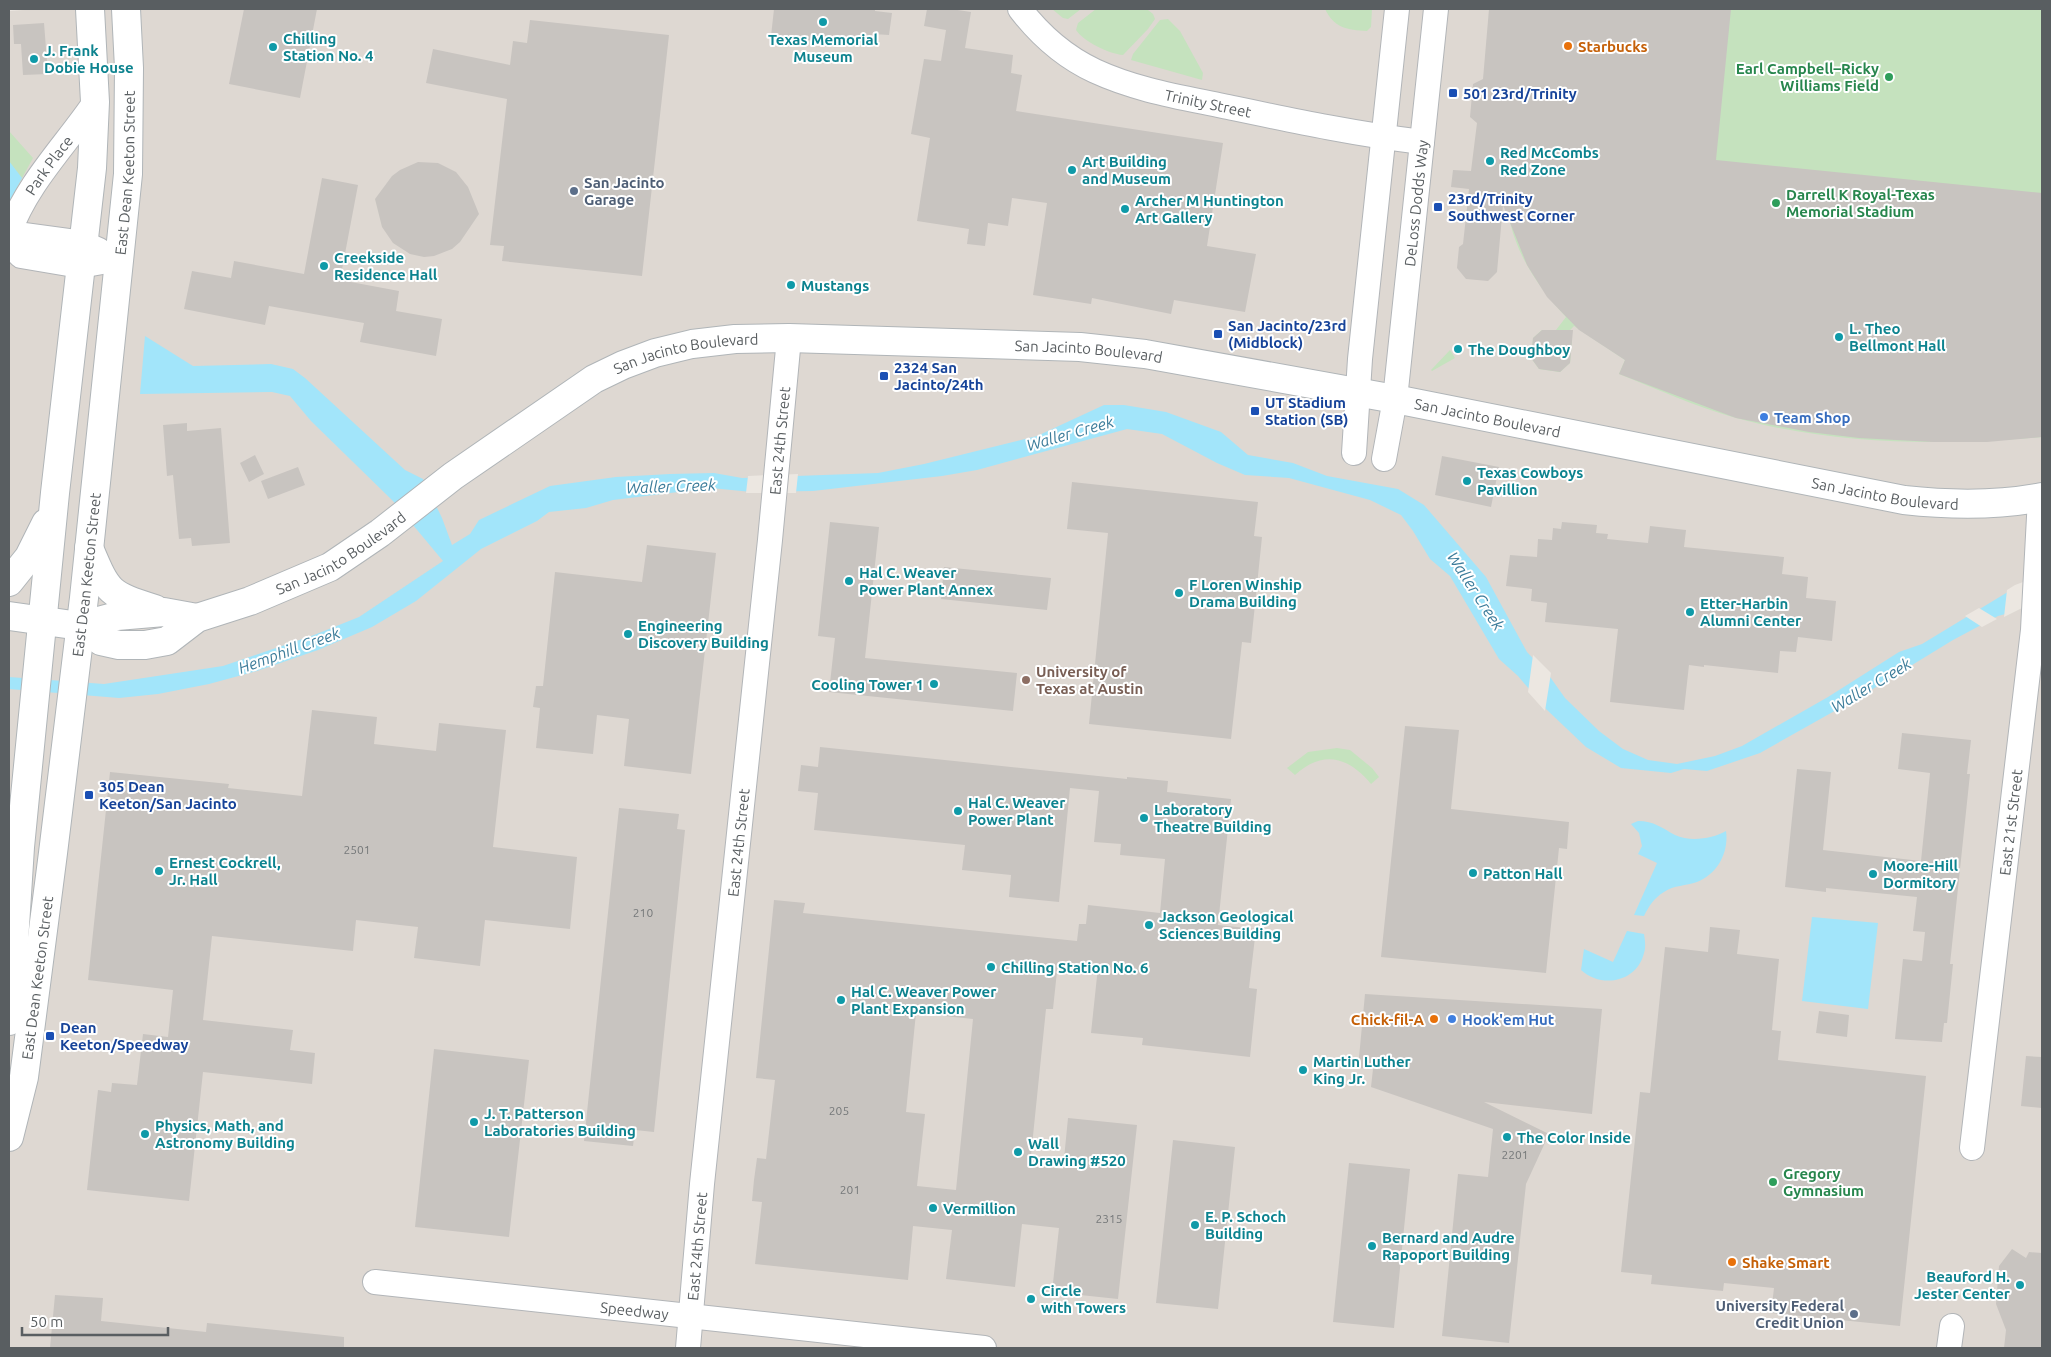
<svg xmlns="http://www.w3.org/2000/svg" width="2051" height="1357" font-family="Ubuntu,sans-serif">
<rect width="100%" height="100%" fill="#ece7e1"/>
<!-- education -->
<path fill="#ded8d2" d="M39,9h2003v1339h-2033v-1337z"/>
<!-- green -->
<path fill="#c5e2be" d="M1052,9h29l-13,10 -5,-1z
M1096,9l52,1 5,4 2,5 -7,10 -25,26c-14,-1 -40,-14 -47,-25l2,-7z
M1325,9h47l-1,18 -4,4c-20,-1 -33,-3 -42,-22z
M1523,9h519v428c-101,9 -207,8 -306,-19 -40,-11 -79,-29 -117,-44l6,-14 -51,-34 -9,9 7,7 -2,21 -10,9 -21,-3 -8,-11 2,-20 9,-8h14l10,-13c-24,-26 -46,-56 -55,-91 -2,-9 -1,-21 -2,-30 -4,-63 7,-126 14,-187z
M1168,19l12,12 23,42 -1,7 -71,-20 2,-6 27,-34z
M9,131l24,27 -24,44z
M1450,350l5,8 -23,13 -1,-1z
M1337,748l13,2 22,18 7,9 -8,7c-23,-28 -49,-34 -76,-9l-8,-7 21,-16z"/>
<!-- water -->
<path fill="#a2e5fa" d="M9,161l13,17 -13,24z
M145,336l48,30 78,-2 22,5 12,9 100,92 18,9 19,39 10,27 18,-11 9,-14 71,-34 66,-9 54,-3 44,-1 28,5 136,-5 46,-9 113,-28 67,-31h20l42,7 55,20 27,23 45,8 34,13 71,13 26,16 62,72 41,75 21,22 17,24 34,33 24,18 25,11 29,4 38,-8 27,-10 86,-49 71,-45 23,-8 94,-57 -7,26 -11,3 -45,24 -90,55 -103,58 -53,18 -23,-2 -13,4 -50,-5 -35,-21 -40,-38 -28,-33 -19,-17 -49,-83 -20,-17 -17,-28 -12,-16 -31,-15 -81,-22 -44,-3 -28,-12 -55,-29 -35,-5 -150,41 -35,6 -129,15 -61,1 -41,-4 -98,12 -27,8 -37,4 -12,9 -56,28 -65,52 -44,26 -54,23 -61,21 -48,13 -51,10 -39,4 -110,-9v-12l95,7 119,-18 91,-31 45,-18 84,-56 -50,-60 -82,-80 -21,-25 -18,-4 -132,2z
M1638,821c16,0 24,7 37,14 15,7 37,4 51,-4 3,21 -8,43 -29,51 -11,4 -23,3 -33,10 -10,6 -15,14 -20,24l-10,-1 23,-52 -19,-9 4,-8 -3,-13 -8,-9z
M1812,917l66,6 -10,86 -66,-8z
M1627,931l17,3c1,6 2,13 0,19 -7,29 -42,36 -63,17l3,-21 29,13z"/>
<!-- pier -->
<path fill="#ece7e1" d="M798,474l-2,19h-50l2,-17z
M2042,575v23l-38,19 3,-27 8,-5z
M1979,608l18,11 -15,8 -17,-11z
M1533,655l18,18 -6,38 -17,-19z"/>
<!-- building -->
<path fill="#c8c4c0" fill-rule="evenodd" d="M244,9h73l-17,89 -71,-14z
M774,9h101v2l17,2 -3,22 -16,-1 -2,13 -100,-11z
M927,9h24l20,3 -6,36 48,7 -2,18 11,2 -6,36 207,32 -16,103 49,8 -11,58 -71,-12 -3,14 -79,-16 -1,6 -58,-9 14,-92 -35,-5 -4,28 -20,-3 -3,23 -18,-2 2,-15 -52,-8 13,-83 -19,-4 13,-75 17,2 5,-31 -22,-4z
M1489,9h242l-15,151 326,33v244l-55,5h-54l-74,-4 -50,-6 -73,-14 -117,-44 6,-14 -46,-30 -32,-33 -20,-32 -24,-60 -6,67 -9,9 -22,-2 -9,-11 2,-21 4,-3 6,-55 -18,-2 2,-17 18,1 6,-48 -7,-6 3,-33 10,-5z
M530,20l139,15 -27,241 -140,-15 2,-15 -14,-1 17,-146 -81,-16 7,-34 77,16 3,-24 14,2z
M44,23l4,51 -25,1 -2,-31h-7l-1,-19z
M418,162l20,1 18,9 12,15 11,27 -19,28 -8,7 -18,7 -10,1 -14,-3 -17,-11 -11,-16 -7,-28 17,-23 8,-6z
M322,178l36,7 -18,95 59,11 -3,20 46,8 -6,37 -76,-14 4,-19 -95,-17 -4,19 -81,-16 8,-38 39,7 3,-17 70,13z
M1542,330h31l-3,33 -10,9 -21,-3 -8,-11 2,-20z
M187,423v8l34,-3 9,115 -38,3 -1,-8 -12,1 -6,-64 -6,1 -4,-51z
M255,455l9,19 -15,8 -9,-19z
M1442,456l57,11 -8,40 -56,-12z
M298,467l7,18 -37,14 -7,-18z
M1072,482l186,20 -4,34 8,1 -11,106 -9,-1 -11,97 -142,-15 19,-191 -41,-4z
M830,522l49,5 -14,131 152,15 -4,38 -184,-19 6,-54 -17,-2z
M1562,522l35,3 -1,8 12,1 -1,5 41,4 2,-17 36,4 -2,17 100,10 -2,17 26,3 -2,21 30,3 -4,40 -34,-4 -2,15 -16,-1 -2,22 -74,-8v2l-15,-2 -5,45 -74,-8 8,-73 -73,-7 2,-19 -16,-2 1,-12 -26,-3 4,-31 27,2 1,-18 14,1 1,-12 8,1z
M647,545l69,8 -25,221 -67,-8 5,-47 -32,-4 -4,39 -57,-6 4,-40 -7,-1 3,-21h7l12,-114 87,10z
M944,567l107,11 -4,32 -106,-11z
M312,710l65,7 -3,27 62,7 3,-28 67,7 -13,117 84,10 -7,72 -85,-9 -5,46 -66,-8 4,-31 -62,-7 -3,31 -141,-15 -9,84 90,10 -3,20 25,3 -3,31 -109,-12 -14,129 -102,-11 11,-100 13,2 1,-9 25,2 6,-51 25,3 5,-47 -85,-10 22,-208 119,12 -1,4 74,8z
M1405,726l54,4 -8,79 118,13 -2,27 -8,-1 -13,125 -165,-16z
M1902,733l69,7 -4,34h3l-20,190h3l-6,59h-3l-2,19 -47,-3 8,-80 19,2 3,-29 -12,-1 4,-34 -91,-9v4l-41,-5 12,-118 34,3 -8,78 98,11 9,-88 -32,-4z
M820,747l307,32v-2l41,4 -1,11 64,7 -13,126 38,4 -7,59 8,1 -7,68 -108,-12 1,-7 -52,-5 7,-66 -40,-5 -5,47h-7l-16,156 33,4 5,-51 69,7 -19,174 -66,-7 7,-64 -37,-4 -7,63 -69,-8 6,-49 -39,-4 -5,54 -153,-16 7,-62 -10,-1 2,-21 3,-22 9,1 9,-79 -19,-2 18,-178 31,3 -2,10 274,28 2,-17h7l2,-19 72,8 5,-54 -45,-4 1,-11 -27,-2 5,-51 -29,-3 -11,114 -50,-5 2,-22 -49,-5 3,-25 -151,-15 4,-37 -20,-2 3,-26 17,2zM916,1013l57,6 -17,171 -39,-4 8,-72 -19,-2z
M619,808l60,6 -2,15 8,1 -31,302 -19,-2 -2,16 -49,-5z
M1710,927l30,3 -3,24 42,5 -7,71 9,1 -3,29 148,16 -26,250 -129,-13 3,-25 -50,-5 -1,8 -72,-7 1,-9 -31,-3 19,-180 10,1 15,-146 43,5z
M1365,994l237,15 -10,105 -108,-12 65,32 -23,50 -17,159 -67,-7 16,-162 30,3 5,-48 -122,-42 2,-18 -15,-1z
M1819,1011l30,4 -2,22 -31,-4z
M434,1049l95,11 -20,177 -94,-10z
M2026,1056l16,1v51l-21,-2z
M1173,1140l62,7 -17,162 -62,-6z
M1349,1163l61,6 -16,159 -61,-6z
M2012,1249l14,9 3,-6 13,1v95h-38l2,-18 -10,-26 3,-38z
M55,1295l48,3 -2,23 105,11 1,-9 137,14v11h-294z"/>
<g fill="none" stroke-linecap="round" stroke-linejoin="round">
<defs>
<g id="street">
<path id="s1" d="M1020,9c20,26 45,48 75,62 41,19 85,26 128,35 67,14 132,28 199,36"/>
<path id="s2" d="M9,233c18,-50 57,-88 86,-131"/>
<path d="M9,240l15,-5 59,8 16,7"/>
<path d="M9,244l12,12 59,10 39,-7"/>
<path d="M1354,453l6,-94 37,-350"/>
<path id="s3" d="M1384,459l11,-60 41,-390"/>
<path id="s4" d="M1972,1148l61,-518 7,-132"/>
<path id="s5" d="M375,1282l609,66"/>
<path id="s6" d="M688,1348l14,-164 68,-644 19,-202"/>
<path d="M1949,1348l3,-22"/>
</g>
<g id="secondary">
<path d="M89,548c19,45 19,46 66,61"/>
<path d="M9,582l20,-25 17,-34"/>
<path d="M9,616l71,10 37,-10 47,-4 33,6"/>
<path id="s7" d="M80,626l21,15 18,4h26l22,-4 30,-23 53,-17 80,-34 50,-34 73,-57 141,-97 29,-14 32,-12 37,-9 43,-5 54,-1 291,9 65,7 250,45 509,101c46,5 92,6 138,-3"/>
<path d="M9,1021l11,-174 35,-354 37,-325 3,-66 -5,-93"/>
<path id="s8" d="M9,1137l15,-60 29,-224 31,-255 44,-424 1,-106 -3,-59"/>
</g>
</defs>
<!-- street casing -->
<use href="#street" stroke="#b2b5b8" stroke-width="26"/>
<!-- secondary casing -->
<use href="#secondary" stroke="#b0b5b8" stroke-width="30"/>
<!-- street -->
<use href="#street" stroke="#fff" stroke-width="24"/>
<!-- secondary -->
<use href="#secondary" stroke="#fff" stroke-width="28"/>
</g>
<!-- markers -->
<g fill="#0f9aa8" stroke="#fff" stroke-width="2">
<circle cx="823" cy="22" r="5"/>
<circle cx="273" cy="47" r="5"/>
<circle cx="34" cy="59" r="5"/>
<circle cx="1490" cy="161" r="5"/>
<circle cx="1072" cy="170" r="5"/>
<circle cx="1125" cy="209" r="5"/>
<circle cx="324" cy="266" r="5"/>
<circle cx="791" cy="285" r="5"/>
<circle cx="1839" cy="337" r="5"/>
<circle cx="1458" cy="349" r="5"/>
<circle cx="1467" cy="481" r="5"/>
<circle cx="849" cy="581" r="5"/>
<circle cx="1179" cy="593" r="5"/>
<circle cx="1690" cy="612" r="5"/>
<circle cx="628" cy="634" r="5"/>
<circle cx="934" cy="684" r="5"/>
<circle cx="958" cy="811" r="5"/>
<circle cx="1144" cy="818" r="5"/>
<circle cx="159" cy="871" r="5"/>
<circle cx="1473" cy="873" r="5"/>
<circle cx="1873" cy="874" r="5"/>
<circle cx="1149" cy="925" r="5"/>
<circle cx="991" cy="967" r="5"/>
<circle cx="841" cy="1000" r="5"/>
<circle cx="1303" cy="1070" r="5"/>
<circle cx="474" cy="1122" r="5"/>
<circle cx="145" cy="1134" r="5"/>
<circle cx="1507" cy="1137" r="5"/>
<circle cx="1018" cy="1152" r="5"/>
<circle cx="933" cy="1208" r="5"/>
<circle cx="1195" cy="1225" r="5"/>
<circle cx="1372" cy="1246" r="5"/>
<circle cx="2020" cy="1285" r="5"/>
<circle cx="1031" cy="1299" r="5"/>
</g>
<g fill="#e8710a" stroke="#fff" stroke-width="2">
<circle cx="1568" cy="46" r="5"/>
<circle cx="1434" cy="1019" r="5"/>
<circle cx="1732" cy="1262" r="5"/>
</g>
<g fill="#2e9e5b" stroke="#fff" stroke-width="2">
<circle cx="1889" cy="77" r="5"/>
<circle cx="1776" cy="203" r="5"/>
<circle cx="1773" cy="1182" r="5"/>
</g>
<g fill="#1a4fb4" stroke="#fff" stroke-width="2">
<rect x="1448" y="88" width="10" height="10" rx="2.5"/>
<rect x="1433" y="202" width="10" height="10" rx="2.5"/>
<rect x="1213" y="329" width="10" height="10" rx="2.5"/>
<rect x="879" y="371" width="10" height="10" rx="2.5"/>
<rect x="1250" y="406" width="10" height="10" rx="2.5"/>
<rect x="84" y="790" width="10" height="10" rx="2.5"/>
<rect x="45" y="1031" width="10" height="10" rx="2.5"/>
</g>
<g fill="#5c6f8a" stroke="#fff" stroke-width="2">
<circle cx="574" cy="191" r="5"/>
<circle cx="1854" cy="1314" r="5"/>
</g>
<g fill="#3f7fe0" stroke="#fff" stroke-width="2">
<circle cx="1764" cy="417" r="5"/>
<circle cx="1452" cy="1019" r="5"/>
</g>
<circle fill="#8d6e63" stroke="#fff" stroke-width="2" cx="1026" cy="680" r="5"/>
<g text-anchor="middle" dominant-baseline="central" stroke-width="4" stroke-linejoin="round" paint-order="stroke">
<!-- number labels -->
<g font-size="12" fill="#757879">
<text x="357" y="849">2501</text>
<text x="643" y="912">210</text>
<text x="839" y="1110">205</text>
<text x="1515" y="1154">2201</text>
<text x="850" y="1189">201</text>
<text x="1109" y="1218">2315</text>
</g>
<!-- culture labels -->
<g font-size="15" font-weight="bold" fill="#0d838f" stroke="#fff" text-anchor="start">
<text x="283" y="38">Chilling<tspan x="283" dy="17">Station No. 4</tspan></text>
<text x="823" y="39" text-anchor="middle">Texas Memorial<tspan x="823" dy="17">Museum</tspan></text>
<text x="44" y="50">J. Frank<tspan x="44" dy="17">Dobie House</tspan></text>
<text x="1500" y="152">Red McCombs<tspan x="1500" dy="17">Red Zone</tspan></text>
<text x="1082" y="161">Art Building<tspan x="1082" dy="17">and Museum</tspan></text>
<text x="1135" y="200">Archer M Huntington<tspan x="1135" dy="17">Art Gallery</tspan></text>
<text x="334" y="257">Creekside<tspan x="334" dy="17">Residence Hall</tspan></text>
<text x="801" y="285">Mustangs</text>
<text x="1849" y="328">L. Theo<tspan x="1849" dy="17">Bellmont Hall</tspan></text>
<text x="1468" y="349">The Doughboy</text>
<text x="1477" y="472">Texas Cowboys<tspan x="1477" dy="17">Pavillion</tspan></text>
<text x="859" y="572">Hal C. Weaver<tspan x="859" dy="17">Power Plant Annex</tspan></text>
<text x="1189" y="584">F Loren Winship<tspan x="1189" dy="17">Drama Building</tspan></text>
<text x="1700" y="603">Etter-Harbin<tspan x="1700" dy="17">Alumni Center</tspan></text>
<text x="638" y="625">Engineering<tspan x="638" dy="17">Discovery Building</tspan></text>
<text x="924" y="684" text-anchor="end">Cooling Tower 1</text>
<text x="968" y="802">Hal C. Weaver<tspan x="968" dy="17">Power Plant</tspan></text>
<text x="1154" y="809">Laboratory<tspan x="1154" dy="17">Theatre Building</tspan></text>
<text x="169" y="862">Ernest Cockrell,<tspan x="169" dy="17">Jr. Hall</tspan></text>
<text x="1883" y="865">Moore-Hill<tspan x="1883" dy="17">Dormitory</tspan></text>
<text x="1483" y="873">Patton Hall</text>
<text x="1159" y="916">Jackson Geological<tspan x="1159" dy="17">Sciences Building</tspan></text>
<text x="1001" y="967">Chilling Station No. 6</text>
<text x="851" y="991">Hal C. Weaver Power<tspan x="851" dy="17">Plant Expansion</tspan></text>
<text x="1313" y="1061">Martin Luther<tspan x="1313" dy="17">King Jr.</tspan></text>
<text x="484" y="1113">J. T. Patterson<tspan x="484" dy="17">Laboratories Building</tspan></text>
<text x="155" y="1125">Physics, Math, and<tspan x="155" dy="17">Astronomy Building</tspan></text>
<text x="1517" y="1137">The Color Inside</text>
<text x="1028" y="1143">Wall<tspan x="1028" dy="17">Drawing #520</tspan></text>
<text x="943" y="1208">Vermillion</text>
<text x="1205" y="1216">E. P. Schoch<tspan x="1205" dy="17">Building</tspan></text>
<text x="1382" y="1237">Bernard and Audre<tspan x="1382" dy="17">Rapoport Building</tspan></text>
<text x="2010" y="1276" text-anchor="end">Beauford H.<tspan x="2010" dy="17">Jester Center</tspan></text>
<text x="1041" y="1290">Circle<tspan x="1041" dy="17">with Towers</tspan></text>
</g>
<!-- food labels -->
<g font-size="15" font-weight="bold" fill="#c56008" stroke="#fff" text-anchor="start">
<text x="1578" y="46">Starbucks</text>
<text x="1424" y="1019" text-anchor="end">Chick-fil-A</text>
<text x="1742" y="1262">Shake Smart</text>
</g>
<!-- leisure labels -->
<g font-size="15" font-weight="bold" fill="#27864d" stroke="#fff" text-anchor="start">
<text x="1879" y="68" text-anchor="end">Earl Campbell–Ricky<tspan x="1879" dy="17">Williams Field</tspan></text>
<text x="1786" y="194">Darrell K Royal-Texas<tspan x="1786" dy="17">Memorial Stadium</tspan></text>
<text x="1783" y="1173">Gregory<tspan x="1783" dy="17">Gymnasium</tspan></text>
</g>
<!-- transit labels -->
<g font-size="15" font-weight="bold" fill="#164399" stroke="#fff" text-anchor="start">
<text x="1463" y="93">501 23rd/Trinity</text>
<text x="1448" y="198">23rd/Trinity<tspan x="1448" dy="17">Southwest Corner</tspan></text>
<text x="1228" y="325">San Jacinto/23rd<tspan x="1228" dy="17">(Midblock)</tspan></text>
<text x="894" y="367">2324 San<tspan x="894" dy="17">Jacinto/24th</tspan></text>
<text x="1265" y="402">UT Stadium<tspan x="1265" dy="17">Station (SB)</tspan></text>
<text x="99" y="786">305 Dean<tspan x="99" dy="17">Keeton/San Jacinto</tspan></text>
<text x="60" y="1027">Dean<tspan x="60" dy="17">Keeton/Speedway</tspan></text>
</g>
<!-- street labels -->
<g font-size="15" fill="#595e61" stroke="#fff">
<text stroke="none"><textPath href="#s1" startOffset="216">Trinity Street</textPath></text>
<text stroke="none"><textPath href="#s2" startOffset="79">Park Place</textPath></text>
<text stroke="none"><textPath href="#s8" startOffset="972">East Dean Keeton Street</textPath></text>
<text stroke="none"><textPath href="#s3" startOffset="258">DeLoss Dodds Way</textPath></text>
<text stroke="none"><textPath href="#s7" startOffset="1099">San Jacinto Boulevard</textPath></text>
<text stroke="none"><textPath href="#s7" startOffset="694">San Jacinto Boulevard</textPath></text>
<text stroke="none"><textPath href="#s7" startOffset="1504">San Jacinto Boulevard</textPath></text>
<text stroke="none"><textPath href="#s6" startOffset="912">East 24th Street</textPath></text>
<text stroke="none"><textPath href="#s7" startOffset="1909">San Jacinto Boulevard</textPath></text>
<text stroke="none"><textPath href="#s7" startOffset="289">San Jacinto Boulevard</textPath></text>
<text stroke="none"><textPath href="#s8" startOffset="568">East Dean Keeton Street</textPath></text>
<text stroke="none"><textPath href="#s4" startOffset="328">East 21st Street</textPath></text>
<text stroke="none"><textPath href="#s6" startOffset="508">East 24th Street</textPath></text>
<text stroke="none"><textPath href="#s8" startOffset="162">East Dean Keeton Street</textPath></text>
<text stroke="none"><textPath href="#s6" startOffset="102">East 24th Street</textPath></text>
<text stroke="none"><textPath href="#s5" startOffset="261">Speedway</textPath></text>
</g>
<!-- service labels -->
<g font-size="15" font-weight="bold" fill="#4e5e75" stroke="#fff" text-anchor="start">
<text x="584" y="182">San Jacinto<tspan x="584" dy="17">Garage</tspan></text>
<text x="1844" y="1305" text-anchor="end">University Federal<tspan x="1844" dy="17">Credit Union</tspan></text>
</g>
<!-- shop labels -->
<g font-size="15" font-weight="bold" fill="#366cbe" stroke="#fff" text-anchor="start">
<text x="1774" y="417">Team Shop</text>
<text x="1462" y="1019">Hook'em Hut</text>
</g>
<!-- education labels -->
<g font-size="15" font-weight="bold" fill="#785e54" stroke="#fff" text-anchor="start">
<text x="1036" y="671">University of<tspan x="1036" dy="17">Texas at Austin</tspan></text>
</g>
<!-- water labels -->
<g font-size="16" font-style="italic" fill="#3c7c9a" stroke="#fff">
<text transform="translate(1070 433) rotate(-16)">Waller Creek</text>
<text transform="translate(671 486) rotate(-2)">Waller Creek</text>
<text transform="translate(1476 591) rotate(57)">Waller Creek</text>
<text transform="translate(289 650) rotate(-20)">Hemphill Creek</text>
<text transform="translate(1871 685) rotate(-31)">Waller Creek</text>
</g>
</g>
<!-- border -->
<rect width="2051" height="1357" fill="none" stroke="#595e61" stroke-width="20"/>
<!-- scale -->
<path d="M22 1327v8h146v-8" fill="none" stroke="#595e61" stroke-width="2.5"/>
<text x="30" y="1327" font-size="15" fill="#595e61" stroke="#ffffff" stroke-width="4" paint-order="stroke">50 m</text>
</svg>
